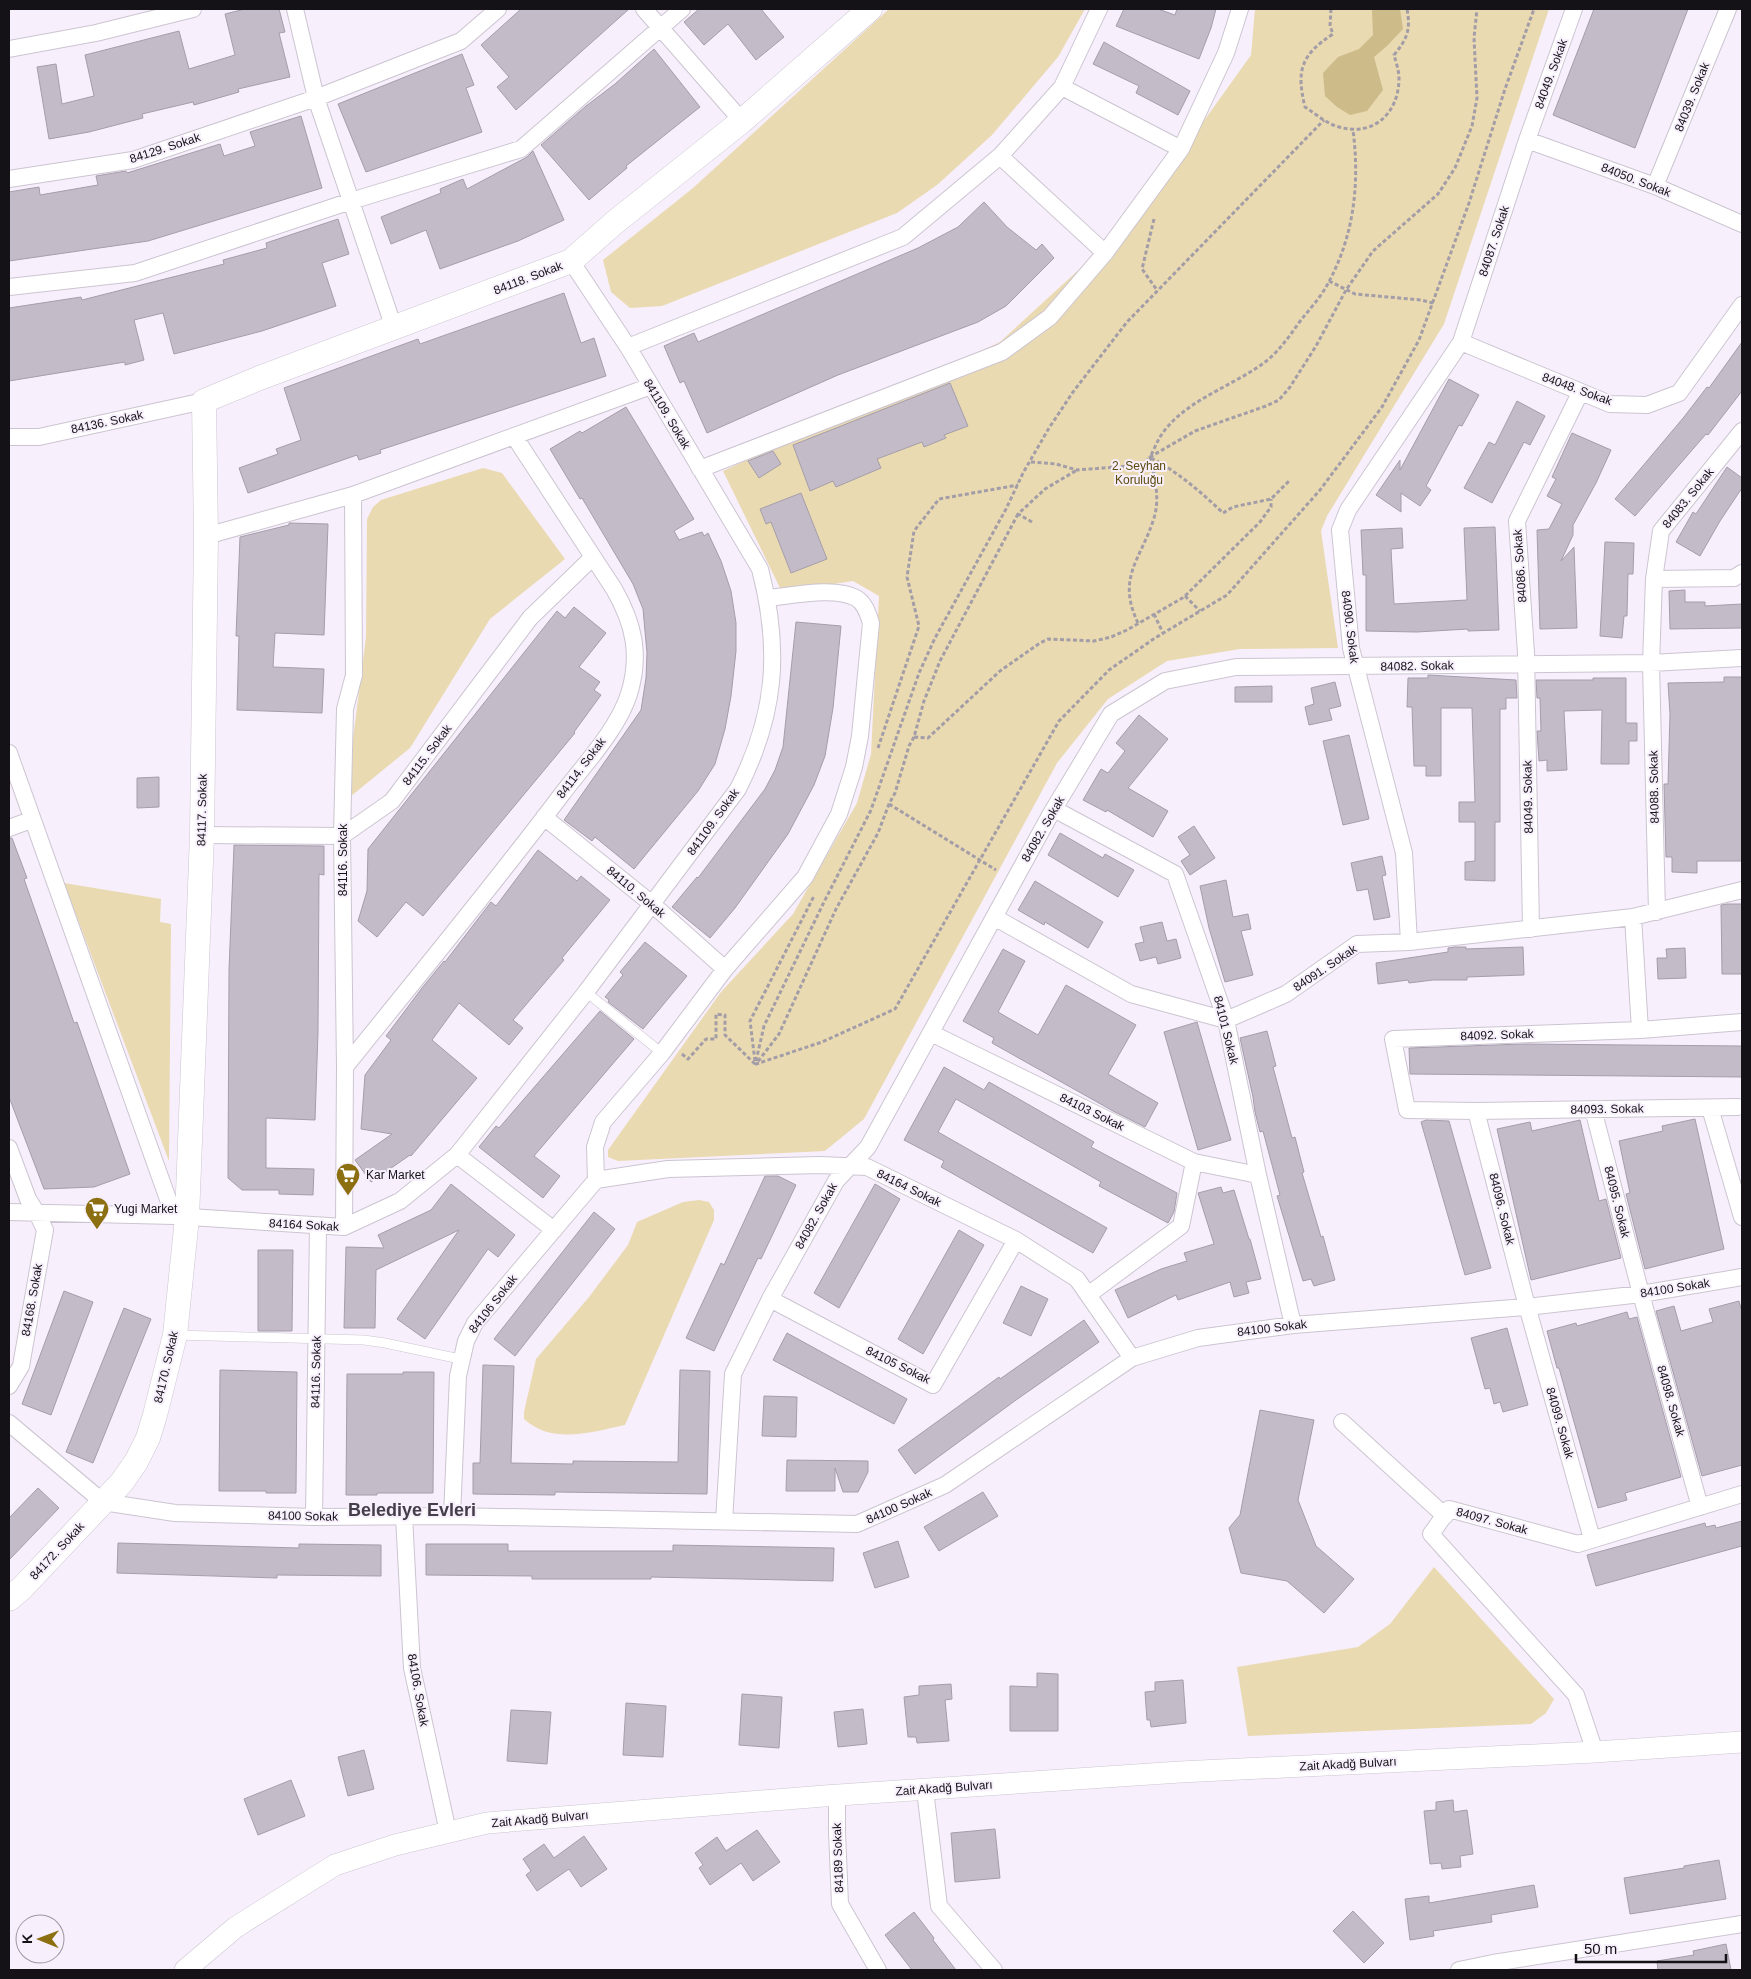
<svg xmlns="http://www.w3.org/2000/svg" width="1751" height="1979" font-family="Arial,sans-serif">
<rect width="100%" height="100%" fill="#f7effc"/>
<!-- green -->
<path fill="#eadab1" d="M889,9h196l-27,48 -66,78 -55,50 -40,28 -235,93 -32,2 -19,-16 -8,-32 90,-72z
M1255,9h294l-105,315 -117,192 -6,15 17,117 -98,1 -73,12 -59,38 -51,64 -193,356 -39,32 -207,10 -10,-4v-7l113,-158 72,-78 64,-111 14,-49 8,-158 -26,-15 -71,11 -59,-121 277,-129 133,-122 118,-165z
M483,468l19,5 63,86 -75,60 -80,129 -65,53 21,-164 1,-118 6,-12 8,-7z
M64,883l97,16 -1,23 11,2 -2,237z
M699,1200l10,2 5,8v10l-89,205c-33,7 -73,20 -101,-6v-7l12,-53 53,-62 39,-52 9,-23 46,-20z
M1434,1567l120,132 -8,14 -15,11 -283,12 -11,-69 121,-20 32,-23z"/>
<!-- water -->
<path fill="#cdbb8a" d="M1372,9h28l3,20 -16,17 -13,11 9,33 -16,21 -17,4 -13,-8 -12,-11 -2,-23 15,-16 21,-8 14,-14z"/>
<!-- building -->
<path fill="#c3bcc8" stroke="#a59eaa" d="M245,9h34l6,23 -6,1 11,44 -52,12 1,3 -45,13 -1,-3 -51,12 1,4 -54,14 -40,7 -12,-72 19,-3 6,40 32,-8 -9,-41 94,-24 10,38 46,-14 -10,-41z
M521,9h108l-113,101 -19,-23 12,-10 -28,-32z
M699,9h62l23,28 -28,23 -28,-36 -24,21 -20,-23z
M1124,9h34l17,6 2,-6h39l-5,19 -12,31 -83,-33z
M1594,9h94l-53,139 -82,-33z
M1104,42l86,49 -12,24 -42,-22 3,-7 -46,-22z
M654,49l46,58 -74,59 1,2 -38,32 -48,-55 45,-39 29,-22z
M462,54l12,31 -8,3 16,44 -116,40 -28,-68z
M301,116l21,72 -174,53 -139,20v-69l30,-5 1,8 58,-10 -2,-9 30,-5 1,2 93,-29 4,12 31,-10 -5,-14z
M533,151l31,69 -46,21 -78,28 -14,-39 -35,14 -10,-27 60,-24 -1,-4 23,-10 4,10 60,-32z
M984,202l23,25 29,23 6,-6 12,14 -48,48 -28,16 -140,53 -131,58 -23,-52 -4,2 -16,-37 30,-13 4,9 220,-94 40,-21z
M338,219l11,35 -27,9 14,43 -74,25 -88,23 -11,-41 -29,7 10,40 -19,5v-3l-116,19v-73l72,-11 1,3 142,-36 -1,-4 44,-12 -1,-5z
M564,293l17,50 13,-5 12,38 -226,74 1,3 -22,7 -2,-5 -109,38 -9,-25 39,-14 -2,-5 25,-9 -17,-52 134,-49 2,5z
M1742,342v49l-34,44 -2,-1 -71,82 -20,-17 69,-82 23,-30 2,1z
M1449,379l30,16 -17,31 -3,-1 -33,61 5,4 -11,16 -19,-13v19l-25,-17 24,-35v10z
M950,383l18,43 -24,9 2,3 -22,9 -2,-5 -45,17 4,9 -45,19 -3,-6 -23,10 -17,-46z
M1517,401l28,15 -15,29 -6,-3 -32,61 -28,-15 25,-46 6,3z
M626,407l68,112 -20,12 5,9 23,-8 2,4 4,-3 13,28 10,30 5,32v28l-5,45 -6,33 -10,35 -17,27 -64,78 -39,-32 -3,4 -28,-21 77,-110 5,-32 1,-25 -4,-44 -10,-25 -51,-86 -2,1 -30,-50 30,-18 2,2z
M1572,433l39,17 -15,33 -23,42v10l-12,26 13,-14 3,81 -37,1 -3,-99 12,-1 13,-25 -15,-8 9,-17 -4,-2z
M773,451l8,13 -22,14 -11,-17z
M1727,467l15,11v10l-22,33 -20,35 -24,-14 17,-30 3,2z
M801,493l26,66 -36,14 -20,-51 -5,2 -6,-15z
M289,523l39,1 -4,111 -49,-2 -2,34 51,2 -2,44 -85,-3 2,-74h-3l4,-99 49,-12z
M1495,527l4,103 -31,1v-2l-51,3 -51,-1v-56h-3l-2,-45 41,-2 1,20 -12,1 3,55 73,-4 -3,-72z
M1605,542l29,1 -1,31h-5l-1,42h-3l-2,22 -22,-2z
M1685,590v12h20v4l37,-2v24l-72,1 -1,-38z
M574,607l32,26 -27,34 21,15 -6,8 7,5 -27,37 1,1 -152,183 -17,-14 -29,35 -19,-16 9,-30 1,-42 189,-238 8,7z
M796,622l45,4 -8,82 -8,48 -11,29 -26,49 -53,74 -25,30 -38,-31 25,-30 1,1 67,-89 10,-19 8,-23z
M1428,675l88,5 1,18h-11v11h-6v113h-5v59l-30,-1v-18l10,-1v-39h-16v-20h16l-3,-94h-31v68h-15v-10h-12l-2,-59h-5l1,-29h20z
M1724,677h18v184h-45v12l-25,-1v-15h-6l-2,-73h4l2,-70 -2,-31 56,-1z
M1593,678h33v45h11v18h-8v23h-28l1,-54 -38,1 3,59 -20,1v-11l-8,1 -2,-30h4l-1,-33h-3l-1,-18h57z
M1335,682l6,24 -12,3 3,11 -23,5 -4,-18 9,-3 -3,-16z
M1272,686v16h-37v-15z
M1139,715l29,24 -40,49 40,23 -15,26 -46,-27 -1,2 -23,-12 18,-31 7,4 17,-22 -9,-8z
M1349,735l20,84 -26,6 -20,-84z
M159,777v30l-22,1v-30z
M1194,826l21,32 -25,17 -9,-14 9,-6 -12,-18z
M1060,833l43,25 2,-4 29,16 -16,27 -70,-42z
M9,838h3l15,40 -3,1 34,97 16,47 3,-1 53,152 -36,13 -50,2 -35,-92z
M234,845l90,1v29l-5,-1 -1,158 -3,88 -49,-2v50l48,1 -1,26 -34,-1v-4h-37l-14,-12 1,-208z
M538,850l39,31 4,-5 29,24 -48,58 2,2 -51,60 10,8 -14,17 -50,-42 -27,37 45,38 -66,78 -1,-1 -39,27 -16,-22 37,-26 -31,-5 4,-54 26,-35 -5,-4 36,-48 22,-27 1,1 46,-60 5,4z
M1382,856l4,19 -4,1 8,41 -16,3 -6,-31 -11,2 -6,-28z
M1226,880l7,37 15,-3 3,15 -10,2 12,44 -28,7 -16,-54 -9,-42z
M1035,881l68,41 -15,26 -43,-26 -1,3 -26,-15z
M1727,904h15v70h-20l-1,-69z
M1162,922l5,19 9,-2 5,19 -23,6 -2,-7 -16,4 -5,-17 9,-2 -4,-15z
M645,942l42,34 -44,53 -35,-27 1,-2 -4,-3 18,-22 -3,-3z
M1455,947h11v2l57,-2 1,28 -57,2v3h-34l-24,3 -1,-3 -30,4 -2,-21 72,-11v-4z
M1685,948l1,30 -28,1 -1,-21h10l-1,-9z
M1003,949l22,12 -27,51 40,23 28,-50 70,40 -28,49 50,29 -13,24 -32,-16 -121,-68 2,-5 -31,-17z
M600,1011l34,28 -100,117 26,20 -17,22 -64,-51 17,-21 3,2z
M1197,1022l34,118 -33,10 -34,-118z
M1267,1031l9,35 -3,1 19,71 3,-1 9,35 -2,1 19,64 2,-1 12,44 -21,6 -3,-7 -8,2 -16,-52 -10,-33 3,-1 -17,-64 -3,1 -5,-20 -2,-15 -13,-59z
M1523,1044l219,2v31l-332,-3 -1,-26z
M944,1067l40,23 5,-8 105,60 -3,5 86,46 -3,19 -6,11 -69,-37 2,-4 -145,-83 -18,33 169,96 -14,25 -152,-86 3,-6 -40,-21z
M1695,1119l29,130 -79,20 -19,-75 4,-1 -11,-52 44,-10 -1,-5z
M1426,1120l23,1 42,147 -26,7 -44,-153z
M1580,1120l19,81 7,-2 15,59 -90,22 -34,-151 33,-7 2,9z
M765,1176h13l18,9 -35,74 -3,-1 -44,93 -28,-13 35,-75 3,2z
M451,1184l64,51 -17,22 -10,-8 -63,90 -28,-20 62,-89 -83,40 -1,58h-31l2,-81 38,1 -6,-13 53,-25z
M875,1184l25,15 -61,109 -25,-15z
M1221,1187l2,6 11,-3 15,49h1l11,40 -15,3 3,11 -15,4 -4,-15 -52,18 -2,-5 -48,23 -13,-28 46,-21 26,-8 -3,-8 30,-9 -16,-51z
M594,1212l21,17 -100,127 -21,-17z
M959,1230l25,15 -61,109 -25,-15z
M258,1250h35l-1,81h-34z
M1021,1286l27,13 -17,37 -28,-13z
M64,1291l29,11 -42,113 -29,-11z
M1739,1301l3,11v153l-40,11 -46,-165 18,-5 7,25 32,-9 -4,-13z
M124,1308l27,11 -58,144 -27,-11z
M1627,1312l2,7 8,-2 44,160 -56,16 2,7 -29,8 -39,-140h-2l-10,-37 29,-8 1,3z
M1084,1320l15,22 -83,58 -101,74 -17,-24 101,-73 1,2z
M1507,1328l21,77 -25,7 -3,-10 -6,2 -4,-16 -5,1 -14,-51z
M787,1333l120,66 -13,25 -121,-64z
M483,1365l31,1 -3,97 62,1v-3l105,1 2,-92 30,1 -3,123 -152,-2v3l-82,-1v-31h7z
M220,1370l77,2 -1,121h-30v-2h-47z
M403,1372h31l-1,121h-56v2h-31l1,-121h56z
M764,1396l33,1 -1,40 -34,-1z
M1260,1410l54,10 -16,80 18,46 38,33 -30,34 -37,-32 -46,-8 -12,-45 11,-13z
M787,1460l81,1v11l-10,20h-15l-8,-24v23h-49z
M38,1488l21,20 -50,52v-42z
M983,1492l15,24 -59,35 -15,-24z
M1742,1521v25l-146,40 -9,-31 118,-32 1,4 9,-2 1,3z
M898,1541l11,36 -34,11 -12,-35z
M118,1543l181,5v-4l82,1v31l-104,-1v3l-160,-5z
M426,1544h82v7h165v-6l161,3 -1,33 -182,-4v2h-119v-3l-106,-1z
M1037,1673l21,1v57h-48v-45l27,1z
M1183,1680l3,43 -35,4 -1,-7h-3l-2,-28 10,-1v-9z
M951,1684l1,15 -7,1 4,41 -32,2 -1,-6h-8l-4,-40 15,-2v-9z
M742,1694l40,3 -3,51 -40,-3z
M626,1703l40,3 -3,51 -40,-2z
M863,1709l4,35 -29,3 -4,-35z
M511,1710l40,2 -4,52 -40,-3z
M364,1750l10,39 -26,7 -10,-39z
M291,1780l14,36 -47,19 -14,-36z
M1453,1800l1,12 13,-2 6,44 -13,2 1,11 -19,2 -1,-6 -11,1 -6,-53 12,-1v-8z
M995,1829l5,49 -45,4 -4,-49z
M757,1830l23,32 -27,19 -12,-18 -31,22 -11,-17 4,-3 -8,-12 22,-16 9,14z
M584,1836l23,33 -26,18 -12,-18 -32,22 -11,-16 5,-4 -8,-12 21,-15 10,14z
M1719,1860l7,39 -96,15 -6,-36 60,-10v-2z
M1534,1885l4,22 -47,8 1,7 -59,9 1,5 -24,4 -5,-41 24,-3v7z
M1353,1911l31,32 -20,20 -31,-32z
M914,1912l20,26 -1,2 23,30h-44l-27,-35z
M1726,1944l5,26h-73l-1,-9 37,-6 -1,-4z"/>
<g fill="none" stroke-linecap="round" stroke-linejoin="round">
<defs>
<path id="service" d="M586,992l76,61
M175,1335l189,5 21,3 75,16"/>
<path id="minor" d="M295,9l21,89 78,230
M644,9l98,112
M9,49l87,-16 97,-24
M1062,87l119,62
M1527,140l128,46 87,38
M1000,156l105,97
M9,179l124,-19 183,-62 145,-57 37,-32
M1655,186l73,-177
M9,287l126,-14 216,-72 170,-52 161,-140
M1461,342l149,62 37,1 32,-12 63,-88
M628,347l275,-110 97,-81 62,-69 37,-78
M9,437h30l165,-36
M700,469l302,-117 48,-35 55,-64 76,-104 45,-96 14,-44
M206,536l147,-41 298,-109
M1654,579l80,-1 8,-5
M9,753l165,463
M1054,809l121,65 51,146 32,155 35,150
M544,817l108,87 73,65
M9,828l22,-8
M202,835l140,1 50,-35 138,-183 63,-61
M1657,912l-6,-249 3,-84 7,-48 81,-100
M994,917l137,77 95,26 60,-26 71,-50 52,-2 224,-25 109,-27
M1633,917l7,113
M1531,929l-5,-276 -9,-132 63,-128
M1409,942l-5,-89 -53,-205 -11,-118 8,-20 113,-168 66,-202 47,-131
M931,1033l263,129 64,13
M345,1067c73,-91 147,-180 217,-273 22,-29 56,-65 67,-100 12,-39 5,-70 -15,-105l-100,-153
M1738,1107l-262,4 -69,-1 -14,-71 247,-9 102,-8
M1710,1108l32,109
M1593,1109l48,185 59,213
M1476,1111l48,184 68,244
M9,1148l19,51 9,14 8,17 -24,136 -12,20
M457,1155l129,-163 152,-203c38,-75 43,-139 22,-220l-132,-222 -57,-86
M596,1180l-1,-33 8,-25 59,-69 63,-84 80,-92 34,-63 15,-47 6,-31 11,-113c-3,-9 -6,-20 -15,-25 -21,-12 -65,-2 -88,0
M596,1180l72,-11 152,-4 47,2 149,73 61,39 55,79
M9,1212l165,4 170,11 56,-26 57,-46 97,75
M344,1227l1,-160 -3,-231 3,-127 9,-34 -1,-180
M1088,1295l93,-69 13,-64
M770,1299l163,86 83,-145
M1342,1422l103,94
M9,1423l94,79 72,11 139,4 138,-1 405,8 88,-39 187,-127 66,-20 95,-13 234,-18 114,-13 101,-17
M404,1516l8,152 36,164
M452,1516l6,-140 8,-35 9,-18 121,-143
M314,1517l4,-290
M724,1521l9,-147 37,-75 66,-118 32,-34 181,-330 62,-103 54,-33 71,-14 415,-4 91,-5
M1595,1752l-19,-57 -145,-161 18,-25 129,35 164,-50
M925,1790l14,116 55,64
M837,1795v37l3,72 38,66
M1459,1970l34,-7 249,-39"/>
<path id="tertiary" d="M185,1970l51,-43 99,-62 60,-20 92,-22 337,-27 356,-24 415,-20 147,-10"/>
<path id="secondary" d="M9,1599l13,-11 100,-106 14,-20 12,-24 7,-23 20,-80 12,-117 15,-383 4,-299 -2,-135 53,-22 314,-118 43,-38 128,-102 128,-112"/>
</defs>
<!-- service casing -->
<use href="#service" stroke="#ccc5d1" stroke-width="10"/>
<!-- minor casing -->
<use href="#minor" stroke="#ccc5d1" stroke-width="18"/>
<!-- tertiary casing -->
<use href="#tertiary" stroke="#ccc5d1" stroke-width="22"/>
<!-- secondary casing -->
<use href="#secondary" stroke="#ccc5d1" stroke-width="25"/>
<!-- path -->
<path stroke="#a39da7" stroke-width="3" stroke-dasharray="4 2.5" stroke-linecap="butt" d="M1331,9l-1,17 3,8c-32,21 -37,36 -28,73 11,7 22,17 34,20 35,10 60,-14 60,-49 0,-7 -3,-16 -5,-23 13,-16 17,-25 13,-46
M1154,219l-12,50 15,21
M1329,281l26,13 66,6 12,3
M1151,458c27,14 50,34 72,55l10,-6 38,-8 18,-18
M1031,462l25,2 21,6 66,-5 7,-8 45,-26 71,-25 13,-6 11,-13 26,-41 30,-56 27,-39 65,-57 17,-26 17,-42 5,-28 -3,-60 3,-29
M1018,514l-78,147 -16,40 -10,36 14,1 72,-67 40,-28 8,-4 46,2 17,-4 16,-7 57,-33 76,-75 11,-15v-8
M1032,522l-14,-8 27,-25 32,-19
M1185,596l15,15
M1154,614l9,19
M1138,623c-22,-46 3,-63 16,-105 6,-19 1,-42 -4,-61 4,-7 7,-16 12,-23 22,-32 65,-46 96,-67 20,-13 29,-28 43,-47 8,-10 18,-21 25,-33 28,-49 34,-103 27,-157
M914,737l-5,9 -14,47 -6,11 -11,29 -42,76 -57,125 -23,30 66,-22 73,-33 164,-288 50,-51 46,-32 72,-43 93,-105 62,-83 37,-67 50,-137 36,-114 29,-80
M878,748l41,-122 -12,-49 7,-46 25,-32 79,-14
M889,804l107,66
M682,1054l6,5 18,-20h10v-25l9,1v20l30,29
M755,1061l-5,-40 64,-125
M756,1061l8,-35 60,-124 47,-92 48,-137 16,-35 71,-129 17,-36 26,-45 24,-36 54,-70 197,-202"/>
<!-- service -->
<use href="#service" stroke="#fff" stroke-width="9"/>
<!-- minor -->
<use href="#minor" stroke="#fff" stroke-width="16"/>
<!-- tertiary -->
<use href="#tertiary" stroke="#fff" stroke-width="21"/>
<!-- secondary -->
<use href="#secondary" stroke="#fff" stroke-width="24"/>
</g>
<!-- icons -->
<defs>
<symbol id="supermarket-pin" viewBox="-11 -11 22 30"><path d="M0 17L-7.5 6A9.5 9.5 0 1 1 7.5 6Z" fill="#8b6f11" stroke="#f7effc"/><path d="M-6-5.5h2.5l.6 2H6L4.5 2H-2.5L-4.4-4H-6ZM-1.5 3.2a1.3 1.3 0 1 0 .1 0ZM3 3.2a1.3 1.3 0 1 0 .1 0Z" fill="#fff"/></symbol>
</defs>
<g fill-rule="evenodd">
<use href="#supermarket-pin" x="334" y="1161" width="28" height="38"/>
<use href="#supermarket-pin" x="83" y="1195" width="28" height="38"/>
</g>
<g text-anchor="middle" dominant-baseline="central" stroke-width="4" stroke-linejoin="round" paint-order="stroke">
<!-- street labels -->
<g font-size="12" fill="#141216" stroke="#f7effc">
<text transform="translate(1551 74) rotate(-70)">84049. Sokak</text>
<text transform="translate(1692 97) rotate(-68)">84039. Sokak</text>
<text transform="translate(165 148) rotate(-18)">84129. Sokak</text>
<text transform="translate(1636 180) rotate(21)">84050. Sokak</text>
<text transform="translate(1494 241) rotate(-72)">84087. Sokak</text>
<text transform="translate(528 278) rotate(-21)">84118. Sokak</text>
<text transform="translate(1577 389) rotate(20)">84048. Sokak</text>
<text transform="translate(667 414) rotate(59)">841109. Sokak</text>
<text transform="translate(107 422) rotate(-12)">84136. Sokak</text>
<text transform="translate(1688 498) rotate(-51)">84083. Sokak</text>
<text transform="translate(1520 566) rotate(-94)">84086. Sokak</text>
<text transform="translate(1350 627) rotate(83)">84090. Sokak</text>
<text transform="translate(1417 666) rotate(-1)">84082. Sokak</text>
<text transform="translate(427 755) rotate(-53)">84115. Sokak</text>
<text transform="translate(581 768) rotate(-53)">84114. Sokak</text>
<text transform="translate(1654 787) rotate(-91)">84088. Sokak</text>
<text transform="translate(1528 797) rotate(-91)">84049. Sokak</text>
<text transform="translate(202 810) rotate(-89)">84117. Sokak</text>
<text transform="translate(713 822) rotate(-54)">841109. Sokak</text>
<text transform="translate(1043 829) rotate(-60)">84082. Sokak</text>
<text transform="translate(343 860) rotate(-90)">84116. Sokak</text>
<text transform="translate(636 892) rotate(40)">84110. Sokak</text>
<text transform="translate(1325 968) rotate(-34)">84091. Sokak</text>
<text transform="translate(1226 1030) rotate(76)">84101 Sokak</text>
<text transform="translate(1497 1035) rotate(-2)">84092. Sokak</text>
<text transform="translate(1607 1109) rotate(-1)">84093. Sokak</text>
<text transform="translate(1092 1112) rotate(26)">84103 Sokak</text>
<text transform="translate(909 1188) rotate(26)">84164 Sokak</text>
<text transform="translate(1617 1202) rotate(76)">84095. Sokak</text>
<text transform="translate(1502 1209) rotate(76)">84096. Sokak</text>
<text transform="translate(816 1216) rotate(-61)">84082. Sokak</text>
<text transform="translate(304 1225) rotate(3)">84164 Sokak</text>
<text transform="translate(1675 1288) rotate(-9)">84100 Sokak</text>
<text transform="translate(32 1300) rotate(-80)">84168. Sokak</text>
<text transform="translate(493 1304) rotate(-52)">84106 Sokak</text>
<text transform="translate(1272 1328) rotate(-7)">84100 Sokak</text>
<text transform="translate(898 1365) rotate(26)">84105 Sokak</text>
<text transform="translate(166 1367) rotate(-77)">84170. Sokak</text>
<text transform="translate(316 1372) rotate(-89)">84116. Sokak</text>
<text transform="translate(1671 1401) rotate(74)">84098. Sokak</text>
<text transform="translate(1560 1423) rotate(74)">84099. Sokak</text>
<text transform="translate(899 1506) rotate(-24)">84100 Sokak</text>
<text transform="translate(303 1516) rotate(1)">84100 Sokak</text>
<text transform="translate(1492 1521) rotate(15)">84097. Sokak</text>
<text transform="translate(57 1551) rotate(-47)">84172. Sokak</text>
<text transform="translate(418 1690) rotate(80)">84106. Sokak</text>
<text transform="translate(1348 1764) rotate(-3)">Zait Akadğ Bulvarı</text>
<text transform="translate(944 1788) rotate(-4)">Zait Akadğ Bulvarı</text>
<text transform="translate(540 1819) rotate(-5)">Zait Akadğ Bulvarı</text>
<text transform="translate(838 1858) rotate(-92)">84189 Sokak</text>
</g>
<!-- park labels -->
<g font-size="12" fill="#5d4a0d" stroke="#f7effc">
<text x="1139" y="466">2. Seyhan<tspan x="1139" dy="14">Koruluğu</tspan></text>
</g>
<!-- poi labels -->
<g font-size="12" fill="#141216" stroke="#f7effc" text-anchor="start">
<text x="366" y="1175">Kar Market</text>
<text x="114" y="1209">Yugi Market</text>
</g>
<!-- district labels -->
<g font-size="18" font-weight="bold" fill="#443e48" stroke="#f7effc">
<text x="412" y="1510">Belediye Evleri</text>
</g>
</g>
<!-- border -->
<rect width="1751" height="1979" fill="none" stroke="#141216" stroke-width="20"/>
<!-- north arrow -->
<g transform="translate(40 1939) rotate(271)"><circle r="24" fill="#f7effc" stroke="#9c97a0"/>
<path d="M0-4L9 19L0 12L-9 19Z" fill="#8b6f11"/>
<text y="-8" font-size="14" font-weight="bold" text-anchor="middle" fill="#141216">K</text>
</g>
<!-- scale -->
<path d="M1576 1954v8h150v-8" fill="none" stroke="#141216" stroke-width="2.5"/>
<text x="1584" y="1954" font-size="15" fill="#141216" stroke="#f7effc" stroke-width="4" paint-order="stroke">50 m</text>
</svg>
